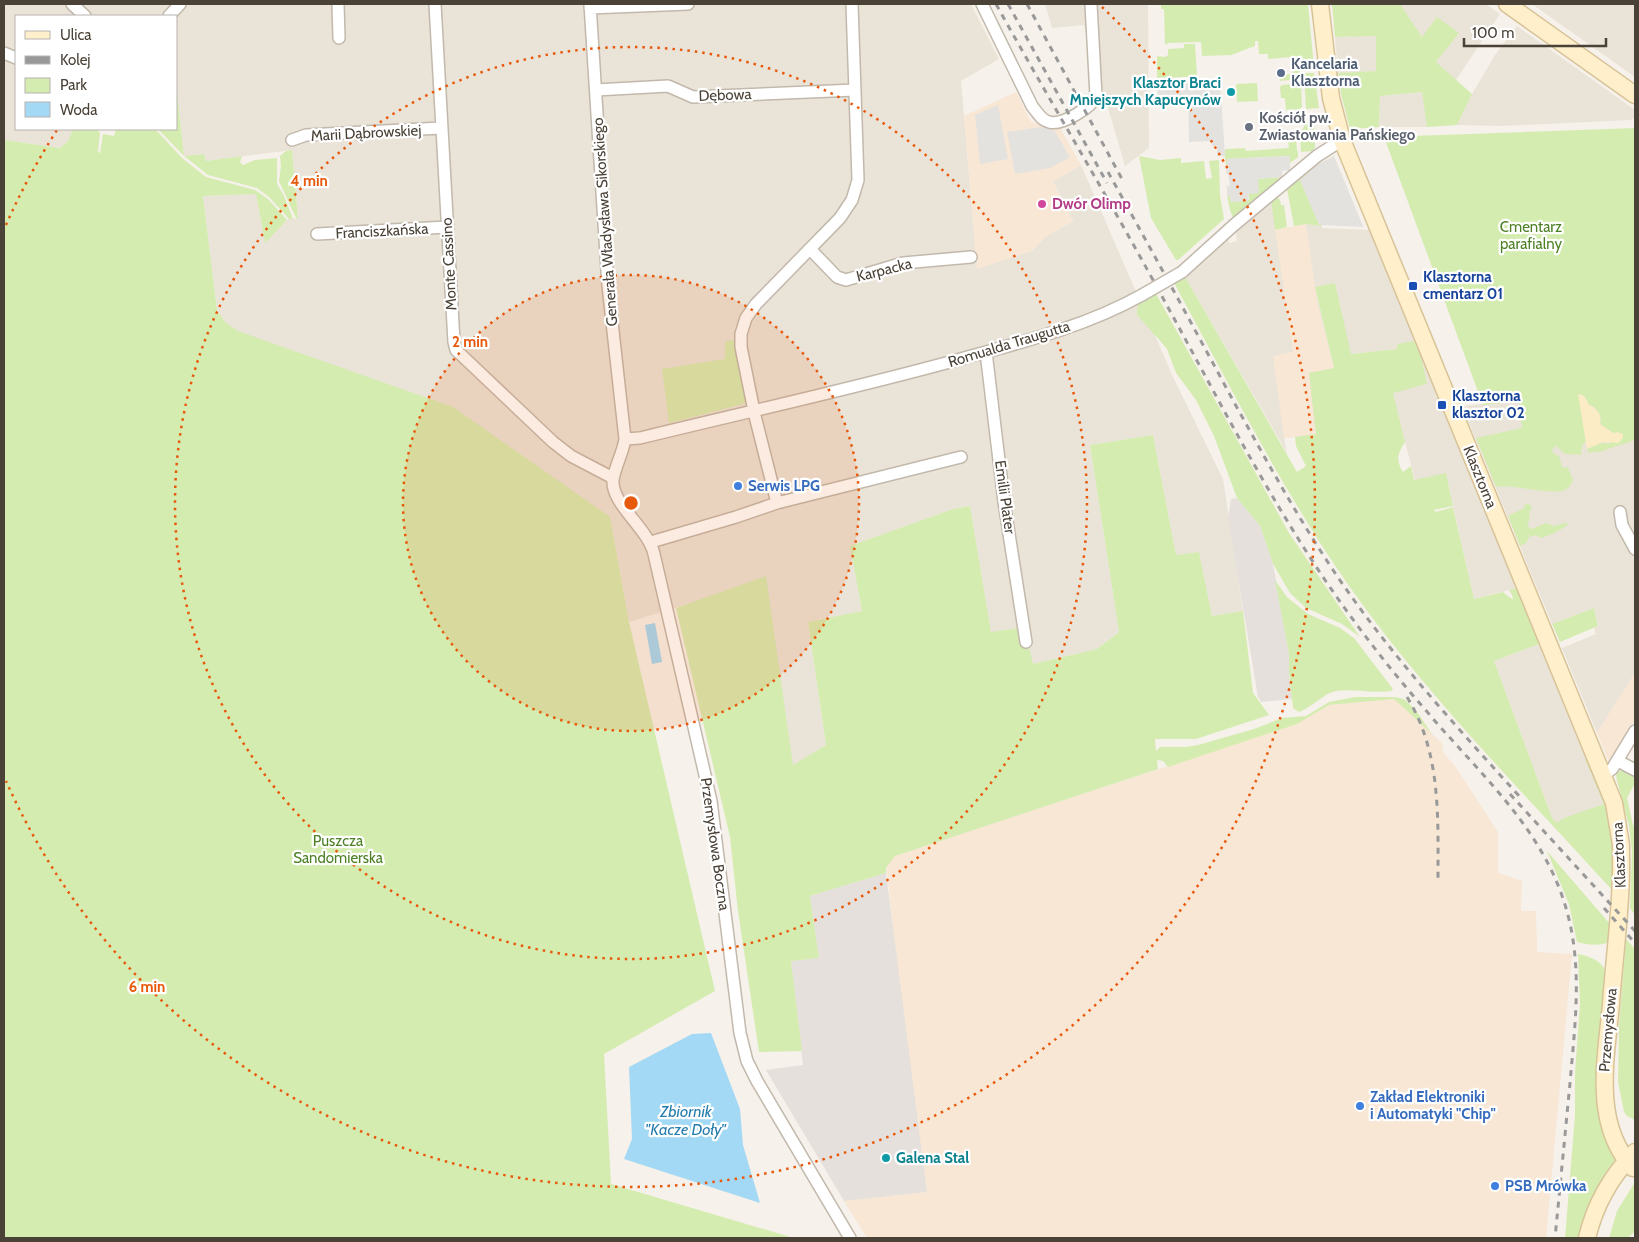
<svg xmlns="http://www.w3.org/2000/svg" width="1639" height="1242" font-family="Cabin,sans-serif">
<rect width="100%" height="100%" fill="#f6f1ea"/>
<!-- residential -->
<path fill="#eae3d8" d="M4,4h967l28,55 -38,22 16,187 55,-17 13,-14 28,-16 -20,-40 28,-16 92,212 50,102 20,132 -31,5 -13,-64 -23,3 -23,-120 -63,10 29,187 -22,17 -64,15 -42,-31 -21,-127 -17,3 -102,37 11,66 -54,10 18,123 -33,22 -99,-165 -65,20 -19,-105 -373,-186 -11,-8 -9,-13 -14,-114 53,-2 9,48 23,-23 10,-1 -6,-68 -86,11 -2,-7 -20,2 -8,-73v-67h-160v113h57l-5,12 -8,7 -56,-8z
M1045,4h103l1,144 -24,18 -41,-141 -32,3z
M1400,4h86l14,10 -44,66 -20,-18 22,-29 -36,4z
M1532,4h103v73z
M1517,26l118,84v7l-4,3 -130,6 -44,-1 15,-31 23,-39z
M1376,35l1,36 -39,2 -3,-36z
M1423,92l4,35h-48l1,-31z
M1271,201l5,29 30,-6 15,2 1,2 48,2 147,358 -43,11 -28,-125 -31,6 -23,-88 5,-43 -47,5 -15,-71 -20,4 19,82 -18,66 -32,3 3,15 -103,-178 12,-8 32,-29 1,5 8,-2 -1,-9z
M1578,394l57,45v234l-38,60 -35,-85 34,-14 -2,-6 4,-2 -4,-18 -42,16 -90,-218z
M1539,644l65,160 -47,19 -5,-5 -58,-157z"/>
<!-- commercial -->
<path fill="#f8e7d5" d="M1016,92l15,30 29,6 21,37 -28,17 20,39 -28,16 -13,14 -55,18 -13,-153z
M1306,224l12,82 16,63 -25,4 7,62 -32,3 -11,-82 20,-4 -18,-122z
M1635,673v46l-25,42 -3,-4 -10,-24z
M1394,699l48,44 1,9 12,14 43,66v41l24,8 -1,30h15l1,41 35,2 -26,284h-679l-23,-37 83,-9 -27,-200 -14,-130 8,-6 402,-132 33,-19z"/>
<!-- industrial -->
<path fill="#e5e0db" d="M1237,498l23,28 13,38 16,90v20l3,25 -31,3 -3,-5 -30,-179 3,-19z
M886,873l41,319 -83,9 -78,-131 37,-5 -12,-104 28,-3 -9,-62z"/>
<!-- green -->
<path fill="#d5ecb1" d="M1161,4h147l6,63 -14,1v11l-20,2 -1,-6 13,-1v-17l-24,2v-5h-9l-1,-13h-3v5l-24,9 -29,1 -1,-14 -33,1 -3,2 -1,-36h-3z
M1332,4h68l22,33 15,-20 22,16 -23,29 36,32 -15,31 -30,2 -5,-35 -42,4 -1,31 -29,2 -9,-35 -3,-21 38,-2v-35l-41,1z
M1184,44h11l2,32 -40,3v-23l8,1 3,-2v-6l16,-1z
M1304,73h10l5,35 -13,1z
M176,83l8,73 20,-2 2,7 36,-5 -2,6 3,3 12,-5 22,-2v26l7,12 9,23h-4l-20,-22 -12,-9 -49,-13 -25,-20 -25,-26h18z
M1257,83l1,18 -21,1 -1,-18z
M1300,83l1,2 1,22 -2,2 -14,1 -1,-12h-4l-1,-11 2,-2z
M1314,121l1,27 -3,3 -11,1 -1,-19 7,-11z
M1635,128v312l-39,13v-2l-7,2 -2,-4c9,-3 13,-8 22,-5l4,-11 -13,-9c2,-9 -2,-16 -11,-19l-5,-9 -5,-2 7,47 -4,5 -1,9 -16,-1 -9,-8 -4,3 2,5 5,2 3,11 6,1 5,12c-1,2 -2,5 -4,7 -10,12 -56,-4 -73,0l-20,-49 46,-10 -3,-27 -36,4 -99,-268z
M73,129h23l4,4 -2,19 2,1 3,-19 11,2 2,-7h39l27,29 24,19 49,13 13,9 19,21 -22,23 -9,-49 -53,2 14,114 9,13 12,8 215,76 157,110 19,105 86,369 -111,63 7,130 183,54h-790v-1098l56,8 8,-7z
M1287,134h5l4,5 1,12h1v6l-8,6v-7l-63,3v6h-1l-2,-14 2,-2 19,-1 1,3 43,-3z
M292,150l6,68h-2l-17,-37 2,-15 -1,-10 6,-5z
M1139,156l21,4 21,-2v5l23,-2 2,18 6,-1 -3,-17 10,-1 1,35 4,24 -46,41h-2l-25,-42z
M1316,166l3,59h3l-1,3 -1,-2 -14,-2 -12,2 -7,-37z
M1282,177l-49,41 -3,-8 -3,-15 3,1 1,5 18,-1v-7l9,-14z
M1277,197l3,3 1,5h3l3,22 -12,3 -4,-29z
M1184,275l113,197 9,-6 -10,-20 -1,-9 21,-3 -7,-61 25,-5 -19,-81 20,-4 16,71 46,-5v-5l18,-3 6,15 6,28 -34,9 12,49c-7,12 -10,17 -2,30l8,-6 3,14 32,-7 7,33 -19,4 2,2 17,-5 21,92 29,-7 10,8 -1,-5 -3,-5 8,-2 -2,-4 37,89 -13,-29 -45,17 58,157 5,5 7,-5 40,-14 -19,-45h3l17,36 10,40 -3,55c-90,-99 -186,-195 -263,-304 -67,-96 -120,-202 -176,-305z
M1155,292l134,241 71,104 -18,-13 -36,-16 -16,-15 -17,-29 -13,-38 -23,-28 -23,-62 -18,-36 -20,-27 -9,-24 -5,-6 -25,-28 1,-13z
M736,340l1,18 9,42 -3,4 -74,19 -7,-54 63,-10v-18z
M1153,435l23,120 23,-3 13,64 31,-5 10,82 16,22 -73,24h-41l1,12 4,-4h26l12,-2 56,-16 28,-11 24,-2 23,-14 26,-5h39l10,2 11,10 17,25 -38,-35 -65,6 -32,19 -129,43 -5,-6 -6,-1 1,9 -263,87 -9,12v5l-76,23 9,62 -28,3 11,90 -43,1 -21,-141 -8,-74 -54,-229 90,-32 27,189 33,-20 -18,-123 54,-11 -12,-65 103,-37 17,-3 21,126 33,-5 9,37 64,-15 22,-17 -29,-187z
M1525,504h4l3,4 -3,5 1,5 -3,8 5,3 14,-6 8,3 11,-3h4c-5,6 -22,14 -29,15l-3,-3 -8,2 -3,6 -6,3 -12,-30 16,-8z
M1275,580l12,17 21,17 32,14 14,10 39,51 -2,2c-18,3 -37,-3 -55,0 -14,3 -23,16 -37,21l-6,-4 -4,-34v-20z
M1594,608l4,18 -38,16 -8,-18z
M1619,771h4l12,7v5l-8,15 6,27 2,1v89l-5,-7 2,-57 -3,-25 -12,-46 -1,-5z
M1547,851l63,73v18c-11,4 -22,3 -33,0l-8,-38z
M1626,939l9,10v171l-8,-4 -3,-4 -6,-30 1,-57z
M1578,954c14,3 25,7 29,21l-9,104v21l4,23 11,27 2,11 -2,11 -29,66h-19l10,-123v-42l5,-69z
M1635,1182v49l-7,7h-19l8,-27z"/>
<!-- sand -->
<path fill="#fbecc5" d="M1578,394l6,2 5,9c9,4 13,10 11,19l13,9 4,-1 6,2v4l-5,5 -15,-1 -16,7z"/>
<!-- parking -->
<path fill="#e4e2df" d="M1205,79v3l15,-1 5,75h-8v-10h-5l-1,-5 -22,1 -1,-45 -30,1 -1,-16z
M998,105l10,54 -28,5 -5,-49z
M1041,127l13,3 16,27 -20,11 -35,6 -8,-42z
M1290,156v14l-8,1v6l-24,2 1,14 -10,1 -1,7 -17,1 -1,-6 -3,-1v-9h3l-2,-12h-2l1,-15z
M1334,156l29,70v1l-44,-2 -19,-45 18,-16z"/>
<!-- water -->
<path fill="#a4d9f5" d="M655,623l7,39 -10,2 -7,-39z
M711,1033l29,76 3,36 17,58 -136,-44 8,-20 -3,-72 63,-33z"/>
<g fill="none" stroke-linecap="round" stroke-linejoin="round">
<defs>
<path id="street" d="M72,4l13,12
M338,4l1,34
M435,4l19,338 2,8 97,92 18,14 42,22
M590,4l18,282 17,153c-2,14 -10,27 -12,41 -2,24 35,48 41,74l57,247 29,232 7,28 10,20 93,157
M982,4l50,102c5,6 9,14 17,16 13,4 43,-15 47,-26l-5,-92
M590,8l98,-4
M169,16l11,-12
M4,53l12,5
M596,90l72,-4 25,11 162,-7
M292,140l14,-5 135,-7
M317,234l130,-7
M810,249l27,28 9,3 57,-17 68,-6
M1182,272l52,-47 83,-69 25,-16
M986,352l18,150 22,140
M625,439l15,-1c106,-26 212,-49 317,-78 62,-17 128,-33 185,-65
M777,503l-22,-87 -14,-69v-13l5,-16 10,-14 84,-86 12,-18 6,-20 -6,-176
M1620,512l2,13 13,24
M651,542l85,-25 41,-14 184,-46
M1618,761l17,9
M1603,775l9,-6 23,-38"/>
<path id="secondary" d="M1320,4l11,94 11,42 272,663 7,42v30c-1,43 -7,86 -10,129 -5,55 -19,120 22,164
M1507,4l128,91
M1587,1238c8,-33 24,-62 48,-86"/>
</defs>
<!-- street casing -->
<use href="#street" stroke="#c2b9ac" stroke-width="14"/>
<!-- secondary casing -->
<use href="#secondary" stroke="#d8c398" stroke-width="19"/>
<!-- street -->
<use href="#street" stroke="#fff" stroke-width="11"/>
<!-- secondary -->
<use href="#secondary" stroke="#ffefcb" stroke-width="16"/>
<!-- rail -->
<path stroke="#999" stroke-width="3" stroke-dasharray="6 6" stroke-linecap="butt" d="M996,4c51,92 106,183 157,276 56,101 108,205 172,300 32,47 67,92 104,134 52,61 114,115 137,194 17,58 9,116 4,175 -5,52 -10,104 -15,155
M1008,4l99,179
M1027,4l95,175
M1108,172c43,77 85,154 127,232 31,56 62,112 98,166 55,82 121,154 187,227
M1407,697c34,55 31,119 31,181
M1510,794l125,137
M1604,908l31,35"/>
<defs>
<path id="street-bridge" d="M1142,295l40,-23"/>
</defs>
<!-- street-bridge casing -->
<use href="#street-bridge" stroke="#c2b9ac" stroke-width="14" stroke-linecap="butt"/>
<!-- street-bridge -->
<use href="#street-bridge" stroke="#fff" stroke-width="11"/>
</g>
<!-- distance rings -->
<circle cx="631" cy="503" r="228" fill="#e8590c" fill-opacity=".12"/>
<g fill="none" stroke="#e8590c" stroke-width="2.5" stroke-dasharray="2.5 5">
<circle cx="631" cy="503" r="228"/>
<circle cx="631" cy="503" r="456"/>
<path d="M6 225A684 684 0 0 1 57 130M1102 7A684 684 0 1 1 6 781"/>
</g>
<!-- markers -->
<circle fill="#5c6f8a" stroke="#fff" stroke-width="2" cx="1281" cy="73" r="5"/>
<g fill="#0f9aa8" stroke="#fff" stroke-width="2">
<circle cx="1231" cy="92" r="5"/>
<circle cx="886" cy="1158" r="5"/>
</g>
<circle fill="#6b7280" stroke="#fff" stroke-width="2" cx="1249" cy="127" r="5"/>
<circle fill="#d1479c" stroke="#fff" stroke-width="2" cx="1042" cy="204" r="5"/>
<g fill="#1a4fb4" stroke="#fff" stroke-width="2">
<rect x="1408" y="281" width="10" height="10" rx="2.5"/>
<rect x="1437" y="400" width="10" height="10" rx="2.5"/>
</g>
<g fill="#3f7fe0" stroke="#fff" stroke-width="2">
<circle cx="738" cy="486" r="5"/>
<circle cx="1360" cy="1106" r="5"/>
<circle cx="1495" cy="1186" r="5"/>
</g>
<g text-anchor="middle" dominant-baseline="central" stroke-width="4.5" stroke-linejoin="round" paint-order="stroke">
<!-- service labels -->
<g font-size="15" font-weight="bold" fill="#4e5e75" stroke="#fff" text-anchor="start">
<text x="1291" y="64">Kancelaria<tspan x="1291" dy="17">Klasztorna</tspan></text>
</g>
<!-- culture labels -->
<g font-size="15" font-weight="bold" fill="#0d838f" stroke="#fff" text-anchor="end">
<text x="1221" y="83">Klasztor Braci<tspan x="1221" dy="17">Mniejszych Kapucynów</tspan></text>
<text x="896" y="1158" text-anchor="start">Galena Stal</text>
</g>
<!-- street labels -->
<g font-size="15" fill="#4a4237" stroke="#fff">
<text transform="translate(725 95) rotate(-2)">Dębowa</text>
<text transform="translate(366 133) rotate(-3)">Marii Dąbrowskiej</text>
<text transform="translate(605 222) rotate(-94)">Generała Władysława Sikorskiego</text>
<text transform="translate(382 231) rotate(-3)">Franciszkańska</text>
<text transform="translate(449 264) rotate(-93)">Monte Cassino</text>
<text transform="translate(884 270) rotate(-14)">Karpacka</text>
<text transform="translate(1009 344) rotate(-17)">Romualda Traugutta</text>
<text transform="translate(1480 477) rotate(68)">Klasztorna</text>
<text transform="translate(1005 497) rotate(82)">Emilii Plater</text>
<text transform="translate(715 844) rotate(82)">Przemysłowa Boczna</text>
<text transform="translate(1619 855) rotate(-93)">Klasztorna</text>
<text transform="translate(1608 1030) rotate(-85)">Przemysłowa</text>
</g>
<!-- worship labels -->
<g font-size="15" font-weight="bold" fill="#5b616d" stroke="#fff" text-anchor="start">
<text x="1259" y="118">Kościół pw.<tspan x="1259" dy="17">Zwiastowania Pańskiego</tspan></text>
</g>
<!-- hotel labels -->
<g font-size="15" font-weight="bold" fill="#b23c85" stroke="#fff" text-anchor="start">
<text x="1052" y="204">Dwór Olimp</text>
</g>
<!-- park labels -->
<g font-size="15" fill="#4e8126" stroke="#fff">
<text x="1531" y="227">Cmentarz<tspan x="1531" dy="17">parafialny</tspan></text>
<text x="338" y="841">Puszcza<tspan x="338" dy="17">Sandomierska</tspan></text>
</g>
<!-- transit labels -->
<g font-size="15" font-weight="bold" fill="#164399" stroke="#fff" text-anchor="start">
<text x="1423" y="277">Klasztorna<tspan x="1423" dy="17">cmentarz 01</tspan></text>
<text x="1452" y="396">Klasztorna<tspan x="1452" dy="17">klasztor 02</tspan></text>
</g>
<!-- shop labels -->
<g font-size="15" font-weight="bold" fill="#366cbe" stroke="#fff" text-anchor="start">
<text x="748" y="486">Serwis LPG</text>
<text x="1370" y="1097">Zakład Elektroniki<tspan x="1370" dy="17">i Automatyki "Chip"</tspan></text>
<text x="1505" y="1186">PSB Mrówka</text>
</g>
<!-- water labels -->
<g font-size="16" font-style="italic" fill="#277dad" stroke="#fff">
<text x="686" y="1111">Zbiornik<tspan x="686" dy="18">"Kacze Doły"</tspan></text>
</g>
</g>
<circle cx="631" cy="503" r="8" fill="#e8590c" stroke="#fff" stroke-width="2.5"/>
<g font-size="15" text-anchor="middle" font-weight="bold" fill="#e8590c" stroke="#fff" stroke-width="4.5" stroke-linejoin="round" paint-order="stroke">
<text x="309" y="186">4 min</text>
<text x="470" y="347">2 min</text>
<text x="147" y="992">6 min</text>
</g>
<!-- border -->
<rect width="1639" height="1242" fill="none" stroke="#4a4237" stroke-width="10"/>
<!-- legend -->
<rect x="15" y="15" width="162" height="115" fill="#ffffff" stroke="#b7b3af"/>
<rect x="25" y="31" width="25" height="8" fill="#ffefcb" stroke="#b7b3af"/>
<text x="60" y="40" font-size="15" fill="#4a4237">Ulica</text>
<rect x="25" y="56" width="25" height="8" fill="#999999" stroke="#b7b3af"/>
<text x="60" y="65" font-size="15" fill="#4a4237">Kolej</text>
<rect x="25" y="78" width="25" height="15" fill="#d5ecb1" stroke="#b7b3af"/>
<text x="60" y="90" font-size="15" fill="#4a4237">Park</text>
<rect x="25" y="102" width="25" height="15" fill="#a4d9f5" stroke="#b7b3af"/>
<text x="60" y="115" font-size="15" fill="#4a4237">Woda</text>
<!-- scale -->
<path d="M1464 38v8h142v-8" fill="none" stroke="#4a4237" stroke-width="2.5"/>
<text x="1472" y="38" font-size="15" fill="#4a4237" stroke="#ffffff" stroke-width="4" paint-order="stroke">100 m</text>
</svg>
